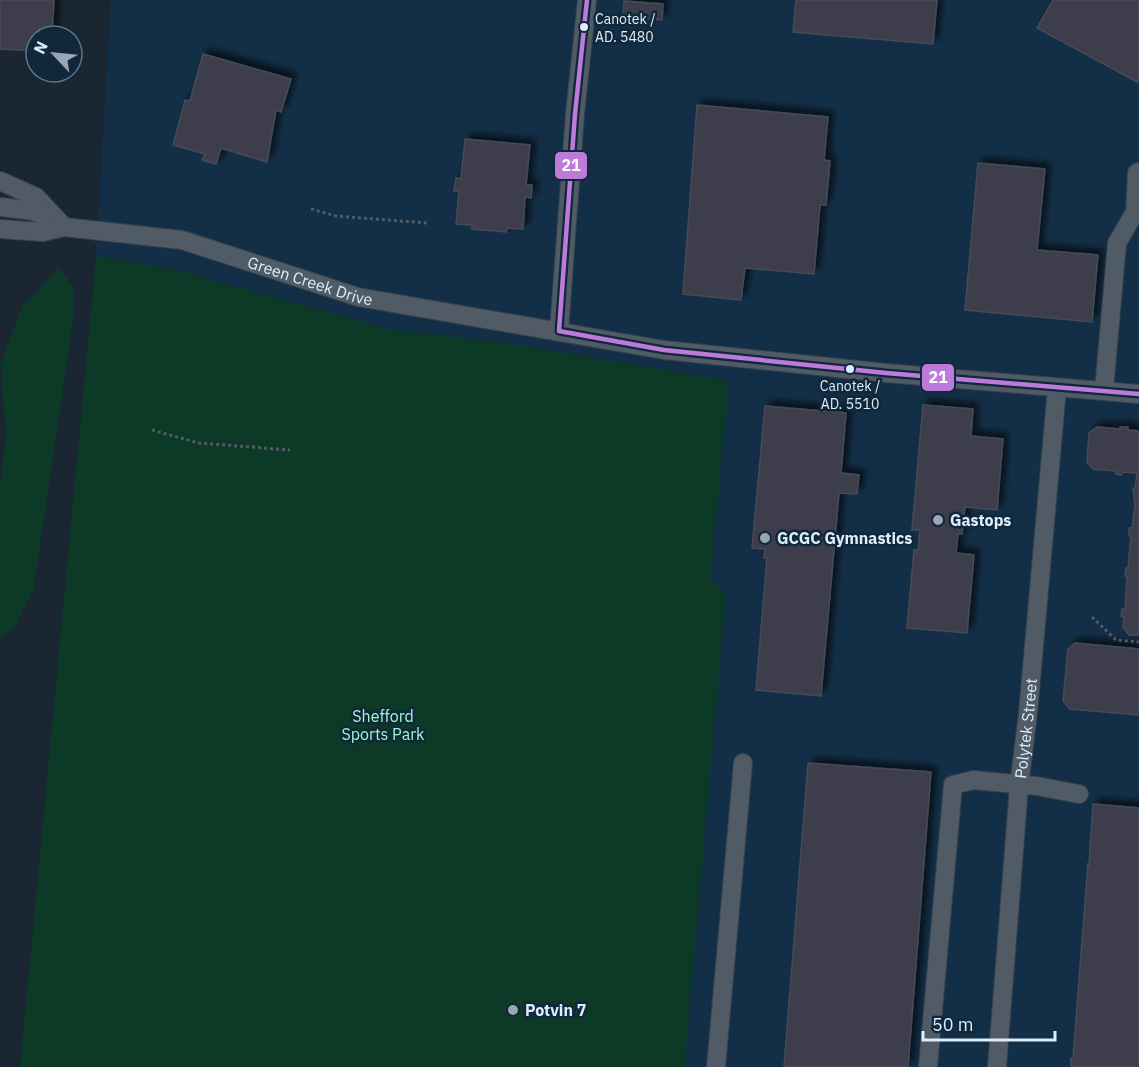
<svg xmlns="http://www.w3.org/2000/svg" width="1139" height="1067" font-family="'IBM Plex Sans',sans-serif">
<defs>
<filter id="shadow"><feDropShadow dx="5.5" dy="-5.5" stdDeviation="3" flood-color="#0009"/></filter>
</defs>
<rect width="100%" height="100%" fill="#1a2632"/>
<!-- built -->
<path fill="#132f47" d="M111,0h1028v1067h-455l42,-472 -16,-16 19,-198 -228,-39 -107,-12 -158,-43 -62,-18 -78,-13z"/>
<!-- green -->
<path fill="#0d3927" d="M96,256l78,13 62,18 158,43 107,12 228,39 -19,198 16,16 -42,472h-664z
M59,267l14,20 1,27 -40,273 -20,43 -14,7v-151l6,-52 -6,-69 22,-58z"/>
<!-- building -->
<path fill="#3c3d4b" stroke="#474b56" stroke-width="1.5" filter="url(#shadow)" d="M0,0h54l-2,36h-16v15l-36,-2z
M796,0h141l-4,44 -140,-12z
M1053,0h86v83l-102,-55z
M624,1l39,3 -1,16 -39,-4z
M203,54l88,25 -10,33 -5,-2 -9,52 -46,-14 -5,16 -14,-4 3,-6 -32,-9 12,-45 5,1z
M697,105l131,12 -4,43 6,1 -4,44h-6l-6,69 -69,-6 -4,32 -58,-6z
M465,139l65,6 -4,40h6l-1,13 -6,-1 -2,32 -16,-1 -1,4 -34,-3v-4l-16,-1 3,-33h-5l2,-13 5,1z
M978,163l67,6 -8,81 61,5 -6,67 -127,-12z
M923,405l50,4 -2,27 32,3 -6,71 -32,-3 -3,27h-4l-2,19 18,2 -7,78 -60,-5 7,-78h4l2,-20h-8z
M765,406l81,7 -5,60 18,2 -2,19 -18,-1 -18,203 -65,-6 11,-132h-3l1,-9 -13,-1z
M1097,427l23,2v-2h8v3l11,1v204h-10l-6,-8 1,-10 -3,-1 1,-7h3l2,-32 -2,-1 1,-8h2l3,-32h-2v-8h3l3,-23 -2,-17h2l2,-15 -14,-1 -1,3 -6,-1v-3l-23,-2 -6,-7 2,-29z
M1075,643l64,6v66l-69,-6 -7,-8 5,-52z
M808,763l123,9 -23,295h-124z
M1093,804l46,4v259h-68v-9h2l15,-194 1,1z"/>
<g fill="none" stroke-linecap="round" stroke-linejoin="round">
<defs>
<g id="minor">
<path d="M0,181l36,16 28,30"/>
<path d="M0,207l34,4 21,10"/>
<path id="s1" d="M0,229l43,3 21,-5 118,13 176,57 306,53 222,23 253,21"/>
<path d="M559,331l16,-217 12,-114"/>
<path d="M1104,390l13,-147 18,-31 2,-39 2,-1"/>
<path d="M716,1067l27,-304"/>
<path d="M928,1067l25,-282 20,-5 64,6 42,8"/>
<path id="s2" d="M997,1067l22,-281 9,-73 29,-325"/>
</g>
</defs>
<!-- minor casing -->
<use href="#minor" stroke="#37424c" stroke-width="20"/>
<!-- path -->
<path stroke="#515b65" stroke-width="3" stroke-dasharray="3 3" stroke-linecap="butt" d="M311,209l25,7 91,7
M152,430l47,13 91,7
M1092,617l24,23 23,2"/>
<!-- minor -->
<use href="#minor" stroke="#505b66" stroke-width="18"/>
<defs>
<path id="bus-1" d="M559,331l105,19 222,23 253,21
M559,331l16,-217 12,-114"/>
</defs>
<!-- bus-1 casing -->
<use href="#bus-1" stroke="#10273c" stroke-width="9"/>
<!-- bus-1 -->
<use href="#bus-1" stroke="#bd7bd9" stroke-width="4.5"/>
</g>
<!-- markers -->
<g fill="#deedfb" stroke="#10273c" stroke-width="2">
<circle cx="584" cy="27" r="5"/>
<circle cx="850" cy="369" r="5"/>
</g>
<g fill="#99a7b5" stroke="#10273c" stroke-width="2">
<circle cx="938" cy="520" r="6"/>
<circle cx="765" cy="538" r="6"/>
<circle cx="513" cy="1010" r="6"/>
</g>
<g text-anchor="middle" dominant-baseline="central" stroke-width="5" stroke-linejoin="round" paint-order="stroke">
<!-- bus labels -->
<g font-size="14" fill="#deedfb" stroke="#10273c" text-anchor="start">
<text x="595" y="19">Canotek /<tspan x="595" dy="18">AD. 5480</tspan></text>
<text x="850" y="386" text-anchor="middle">Canotek /<tspan x="850" dy="18">AD. 5510</tspan></text>
</g>
<!-- street labels -->
<g font-size="16" fill="#deedfb" stroke="#10273c">
<text stroke="none"><textPath href="#s1" startOffset="318">Green Creek Drive</textPath></text>
<text stroke="none"><textPath href="#s2" startOffset="340">Polytek Street</textPath></text>
</g>
<!-- poi labels -->
<g font-size="16" font-weight="bold" fill="#deedfb" stroke="#10273c" text-anchor="start">
<text x="950" y="520">Gastops</text>
<text x="777" y="538">GCGC Gymnastics</text>
<text x="525" y="1010">Potvin 7</text>
</g>
<!-- park labels -->
<g font-size="16" fill="#9dfac5" stroke="#10273c">
<text x="383" y="716">Shefford<tspan x="383" dy="18">Sports Park</tspan></text>
</g>
</g>
<g stroke="#10273c" stroke-width="2">
<rect x="554" y="151" width="34" height="29" rx="6" fill="#bd7bd9"/>
<rect x="921" y="363" width="34" height="29" rx="6" fill="#bd7bd9"/>
</g>
<g font-size="16" text-anchor="middle" font-weight="bold" fill="#fff">
<text x="571" y="171">21</text>
<text x="938" y="383">21</text>
</g>
<!-- north arrow -->
<g transform="translate(54 54) rotate(296)"><circle r="28" fill="#10273c" stroke="#627688" stroke-width="1.5"/>
<path d="M0-4.5L10 22L0 15L-10 22Z" fill="#99a7b5"/>
<text y="-9" font-size="16" font-weight="bold" text-anchor="middle" fill="#deedfb">N</text>
</g>
<!-- scale -->
<path d="M923 1031v9h132v-9" fill="none" stroke="#deedfb" stroke-width="3"/>
<text x="932" y="1031" font-size="18" fill="#deedfb" stroke="#10273c" stroke-width="4.5" paint-order="stroke">50 m</text>
</svg>
